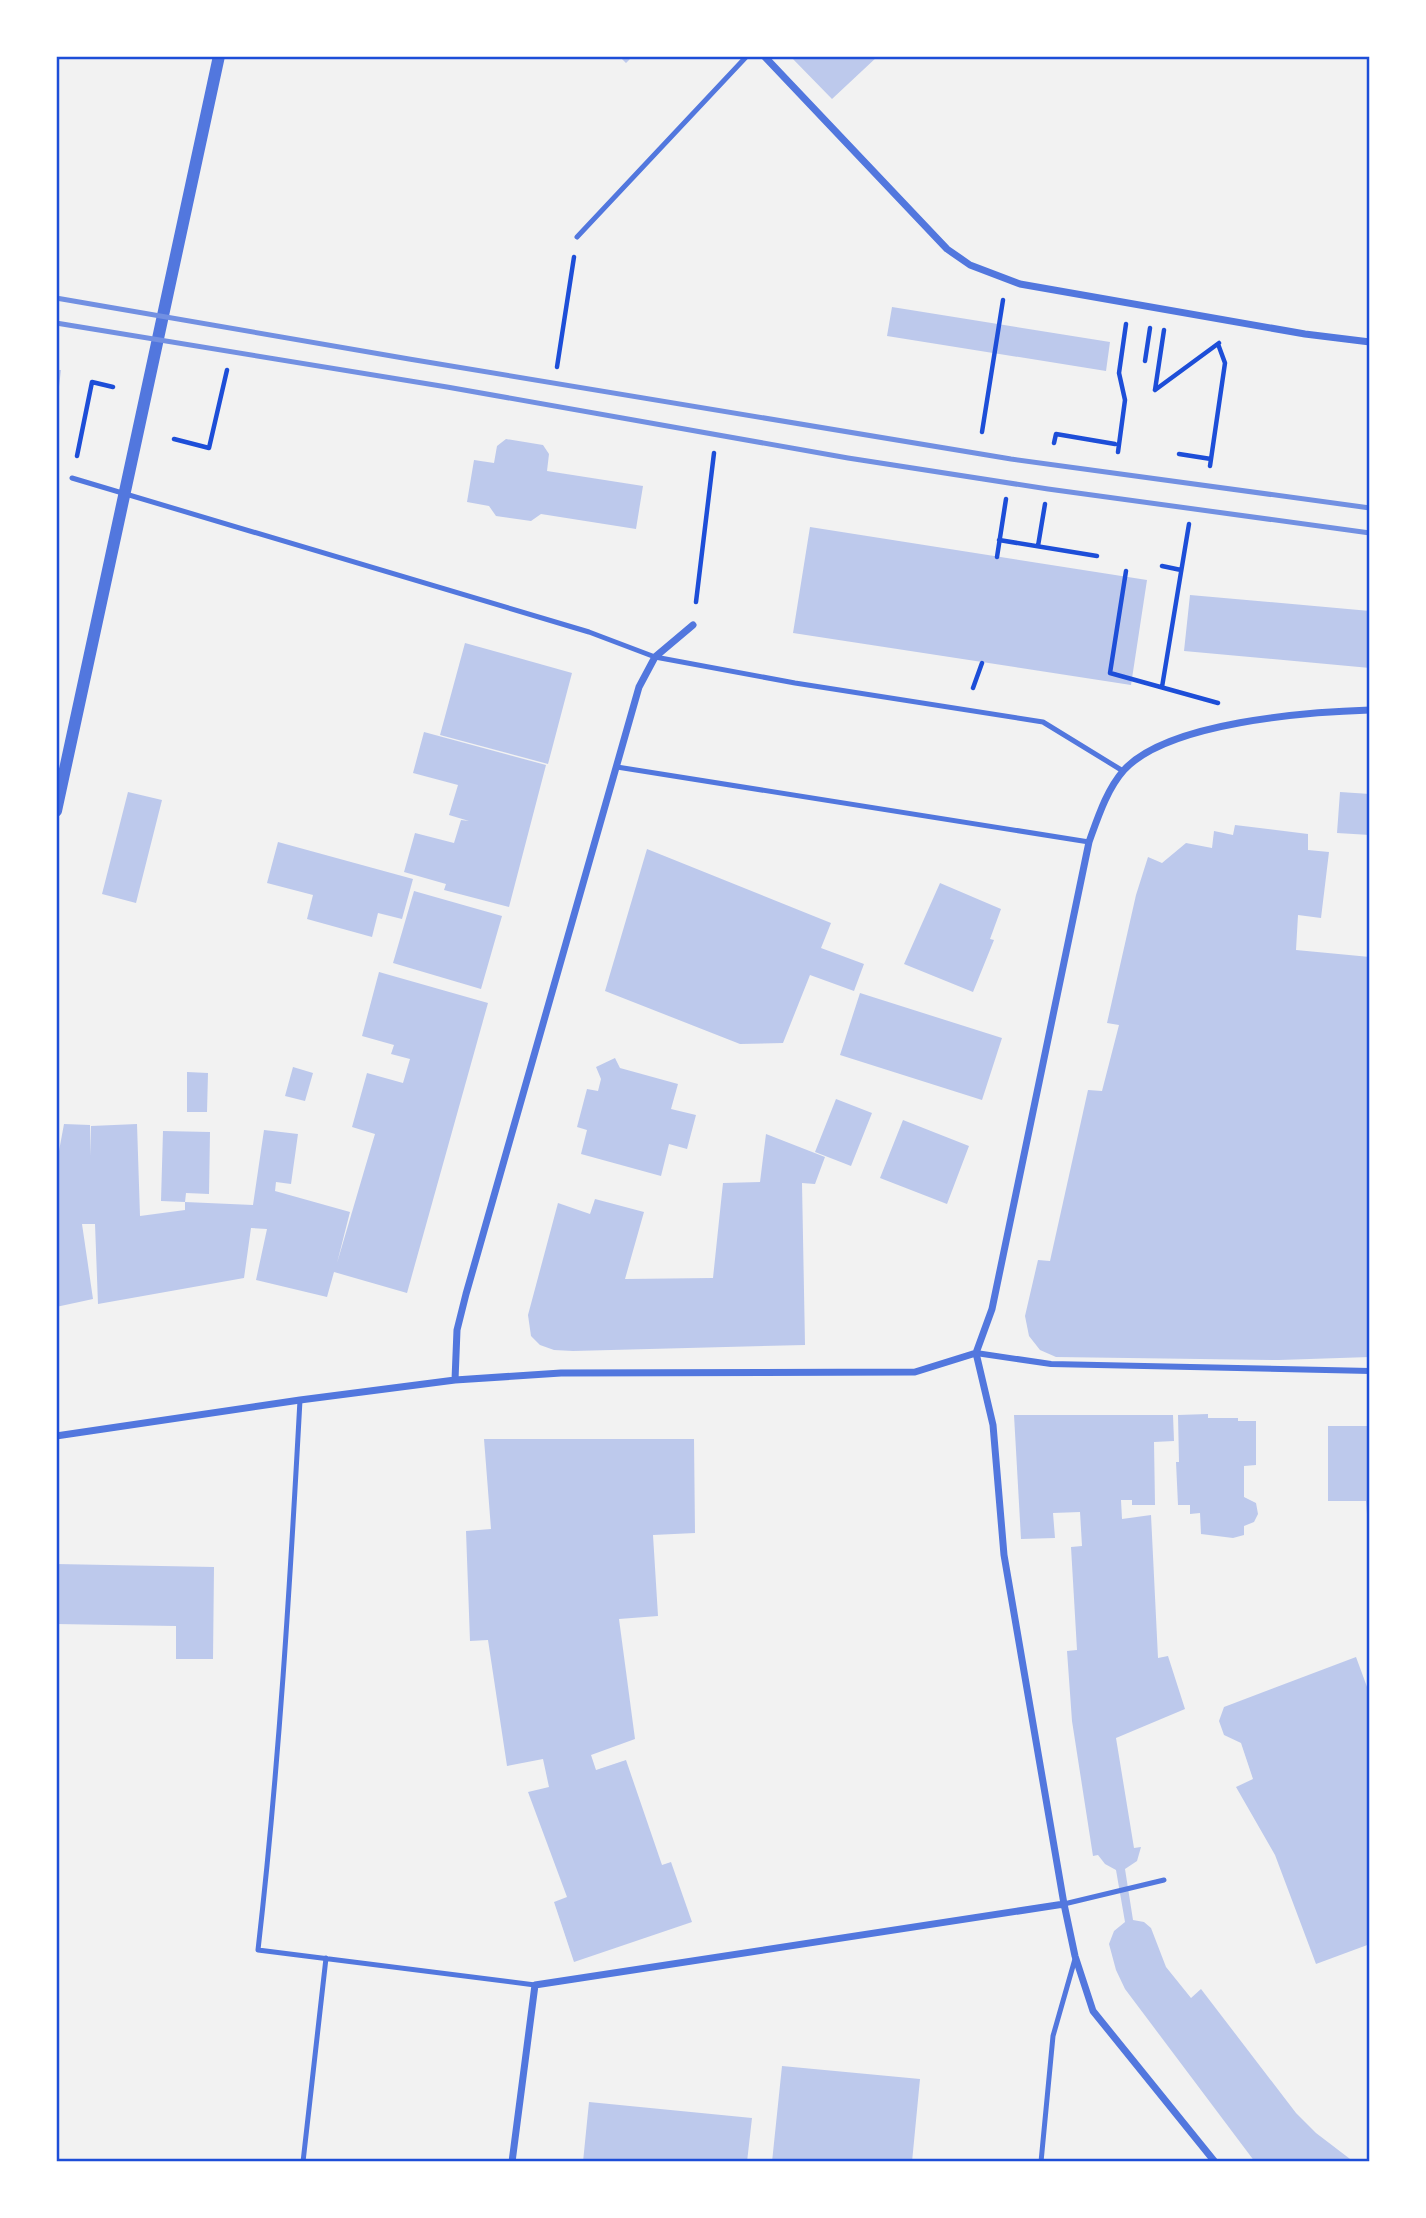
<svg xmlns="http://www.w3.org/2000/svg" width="1426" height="2218" font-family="Lato,sans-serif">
<rect width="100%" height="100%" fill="#f2f2f2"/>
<!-- building -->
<path fill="#bdc9ec" d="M619,56h14l-7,7z
M790,56h88l-46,43z
M892,307l218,35 -4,29 -219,-35z
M56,370h5l-3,25h-2z
M506,439l37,6 6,9 -2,17 96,15 -7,43 -95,-15 -10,7 -35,-5 -7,-10 -22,-4 7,-42 20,3 3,-17z
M810,527l337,53 -16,105 -338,-52z
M1190,595l180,16v57l-186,-17z
M465,643l107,30 -24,91 -108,-29z
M424,732l122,33 -37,142 -65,-17 2,-6 -42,-12 11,-39 39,10 7,-23 8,1 -20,-6 9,-30 -45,-12z
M128,792l34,8 -26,103 -34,-9z
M1340,792l30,2v41l-33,-2z
M1235,825l73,9v16l21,2 -8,66 -23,-3 -2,35 74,7v400l-91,3 -223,-3 -16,-7 -11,-14 -4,-20 13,-56 12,1 38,-171 14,1 17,-66 -12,-2 29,-128 12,-38 14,6 24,-20 26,5 2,-17 19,4z
M278,842l135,37 -11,40 -24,-6 -6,24 -65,-18 6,-24 -46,-12z
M647,849l184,74 -10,25 43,16 -10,27 -44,-16 -27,68 -43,1 -135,-53z
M940,883l61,26 -11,30 4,1 -21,52 -69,-28z
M414,891l88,25 -21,73 -88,-26z
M379,972l109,31 -81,290 -73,-21 -7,25 -71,-17 11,-51 -16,-1 -7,50 -146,26 -3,-80h-13l11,75 -37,8v-140l8,-43 26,1 1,31v-30l46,-2 3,92 45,-6v-8l68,3 11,-75 34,4 -7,50 -15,-2 -1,9 75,21 -13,51 38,-129 -23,-7 15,-54 36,10 7,-24 -19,-5 3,-9 -32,-9z
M860,993l142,45 -20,62 -142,-45z
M615,1058l5,10 58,16 -7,25 25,6 -9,34 -18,-5 -8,32 -80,-22 6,-24 -10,-3 10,-38 11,2 3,-12 -5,-12z
M293,1067l20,6 -8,28 -20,-5z
M187,1072l21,1 -1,39h-20z
M836,1099l36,14 -21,53 -36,-14z
M903,1120l66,26 -22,58 -67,-26z
M163,1131l47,1 -1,62 -23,-1 -1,9 -24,-1z
M766,1134l59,23 -10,27 -13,-1 3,162 -232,6 -19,-1 -14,-5 -9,-9 -3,-21 30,-112 32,11 5,-15 49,13 -19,67 88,-1 10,-95 37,-1z
M1208,1414v4h30v3h18v44l-12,1v31l12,6 2,11 -4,8 -10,4v9l-11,3 -32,-4 -1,-21 -10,1v-9h-12l-2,-43h3l-1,-47z
M1014,1415h159l1,26 -20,1 1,63h-23v-5h-11l1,19 29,-4 7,143 10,-2 17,53 -69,29 18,110 7,-1 -4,14 -12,8 8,51 11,2 7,6 15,39 25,31 10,-9 95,124 20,20 38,29h-99l-130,-173 -9,-19 -7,-26 5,-13 11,-9 -9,-52 -11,-6 -7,-9 -5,1 -21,-135 -5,-70 10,-1 -6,-103 11,-1 -2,-34 -27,1 2,25 -34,1z
M1328,1426h42v88h-3l-1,-13h-38z
M484,1439h210l1,94 -42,2 5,81 -39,3 16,120 -44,16 5,15 30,-10 36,105 9,-3 21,60 -118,40 -20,-60 13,-5 -39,-105 21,-5 -6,-28 -36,7 -19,-126 -18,1 -4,-110 25,-2z
M56,1564l158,3 -1,92h-37v-33l-120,-2z
M1356,1657l14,38v249l-54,20 -41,-109 -39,-68 17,-8 -12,-36 -17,-8 -5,-14 5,-14z
M782,2066l138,13 -8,83h-140z
M589,2102l163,16 -5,44h-164z"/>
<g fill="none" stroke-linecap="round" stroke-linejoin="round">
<!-- path -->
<path stroke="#1d4ed8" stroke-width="4.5" d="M1145,361l5,-33
M557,367l17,-110
M1155,390l64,-47
M1155,390l9,-60
M982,432l21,-132
M174,439l35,9 18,-78
M1054,443l2,-9 59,10
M1118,452l7,-52 -6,-27 7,-49
M1179,454l32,5
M77,456l15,-74 21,5
M1210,466l15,-103 -7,-19
M999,540l98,16
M1038,546l7,-42
M997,557l9,-58
M1162,566l19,4
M1126,571l-16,102 108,30
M696,602l18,-149
M1162,687l27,-163
M973,688l9,-25"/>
<!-- service -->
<path stroke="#5277de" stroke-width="5" d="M577,237l170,-181
M72,478l517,154 66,25 140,26 248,39 80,49
M617,767l472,75
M300,1400c-10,184 -21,367 -42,550l277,35
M1064,1904l100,-24
M303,2162l23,-204
M1041,2162l12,-126 22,-77"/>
<!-- pedestrian -->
<path stroke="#5277de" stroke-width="6" d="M976,1353l75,11 319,7"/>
<!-- minor -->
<path stroke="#5277de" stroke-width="7" d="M764,56l183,193 23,16 50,19 285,50 65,8
M976,1353l17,72 11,130 60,349 11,52 18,55 122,151
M976,1353l16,-44 97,-467c9,-25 18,-53 35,-72 44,-48 183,-58 246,-60
M455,1380l2,-50 9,-36 173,-607 16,-30 38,-32
M56,1436l244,-36 155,-20 106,-7 354,-1 61,-19
M512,2162l23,-177 529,-81"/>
<!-- tertiary -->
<path stroke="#5277de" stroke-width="12" d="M56,811l163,-755"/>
<!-- rail -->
<path stroke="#7290e2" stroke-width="5" d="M56,298l353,61 602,100 359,49
M56,323l391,64 401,71 200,31 322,44"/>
</g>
<!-- border -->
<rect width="1426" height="2218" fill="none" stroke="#ffffff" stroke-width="116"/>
<rect x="58" y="58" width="1310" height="2102" fill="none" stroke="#1d4ed8" stroke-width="2.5"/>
</svg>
